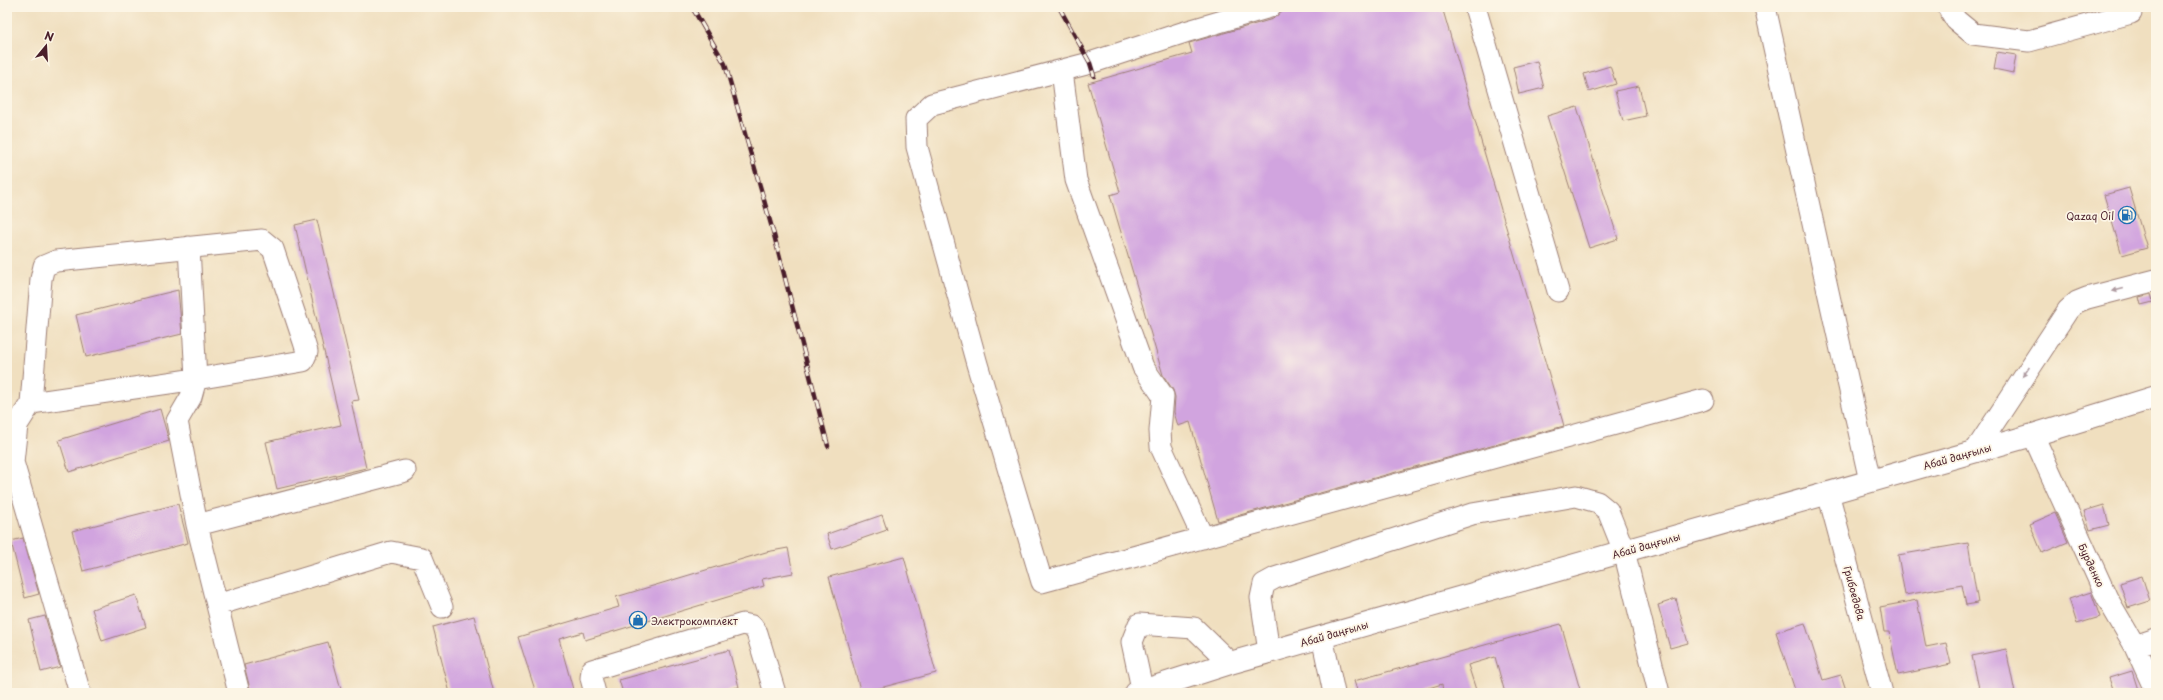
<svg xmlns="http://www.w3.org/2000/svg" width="2163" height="700" font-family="'Playpen Sans',sans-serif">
<rect width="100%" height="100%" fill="#fcf5e5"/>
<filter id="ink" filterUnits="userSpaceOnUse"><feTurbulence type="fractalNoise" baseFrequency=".025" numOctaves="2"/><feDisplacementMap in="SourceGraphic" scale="8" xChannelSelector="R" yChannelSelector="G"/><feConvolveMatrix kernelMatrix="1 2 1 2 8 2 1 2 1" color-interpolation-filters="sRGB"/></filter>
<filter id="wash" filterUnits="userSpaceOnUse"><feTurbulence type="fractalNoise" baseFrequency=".012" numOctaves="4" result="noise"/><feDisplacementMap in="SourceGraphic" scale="16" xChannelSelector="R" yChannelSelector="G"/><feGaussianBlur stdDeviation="0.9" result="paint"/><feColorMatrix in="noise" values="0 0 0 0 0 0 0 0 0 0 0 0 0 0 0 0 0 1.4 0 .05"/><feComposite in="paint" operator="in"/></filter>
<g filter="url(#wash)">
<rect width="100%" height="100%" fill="#f0dfbf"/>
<g id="blocks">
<!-- building -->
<path fill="#d1a4df" d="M1299,7h143l122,419 -346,95 -28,-99 -12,4 -4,-14 1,-15 -2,-7 -10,-15 -53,-180 10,-3 -32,-109 104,-30 -3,-10 84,-24 7,-7z
M1997,52l19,3 -3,18 -19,-4z
M1537,61l7,27 -25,6 -6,-27z
M1610,66l6,18 -27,8 -5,-18z
M1639,86l7,30 -23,5 -8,-30z
M1577,107l41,132 -29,9 -42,-132z
M2129,188l18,60 -25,7 -18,-60z
M317,220l42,180 -8,1 15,67 -89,21 -11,-47 75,-17 -46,-200z
M178,290l4,44 -96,23 -10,-42z
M2151,294l2,8 -12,3 -2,-8z
M160,409l9,32 -100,31 -10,-32z
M178,504l10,39 -105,28 -11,-40z
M2104,505l5,20 -19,5 -6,-19z
M2055,513l13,29 -26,11 -12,-29z
M882,515l5,15 -55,19 -5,-15z
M23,538l16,56 -14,4 -14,-57z
M1968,543l10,60 -12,2 -4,-20 -57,10 -7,-40z
M788,548l5,25 -31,6 2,7 -179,54 -2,-8 -24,7 15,54h-38l-18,-56 101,-30 -3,-10 150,-45z
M904,557l32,116 -75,20 -32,-116z
M2142,576l8,25 -22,7 -8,-25z
M2091,592l9,25 -23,7 -8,-25z
M136,595l10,32 -44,14 -10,-32z
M1676,599l12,44 -18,5 -12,-43z
M1917,600l9,47 20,-4 5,21 -53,11 -9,-43h-5l-4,-25z
M45,616l15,51 -19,5 -12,-52z
M474,616l20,77h-44l-17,-66z
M1805,623l18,57 18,-5 6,18h-54l-1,-3h3l-19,-58z
M1561,624l20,69h-76l-10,-36 -27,8 9,28h-34l-1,-9 -30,9h-54l-4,-12z
M328,642l14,51h-91l-7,-28z
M2006,649l9,44h-35l-8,-37z
M729,650l10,37 -23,6h-93l-4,-13z
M2132,671l7,22h-25l-5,-15z"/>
</g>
</g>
<g filter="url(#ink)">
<use href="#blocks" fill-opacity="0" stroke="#9d7f75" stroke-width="1"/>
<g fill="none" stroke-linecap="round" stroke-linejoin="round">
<defs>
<path id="minor" d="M1270,7l-85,25 -95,31 -158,41 -16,15 1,28 60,217 65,218 661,-182
M1475,7l83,284
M1765,7l105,474
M1948,7l8,13 17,14 56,7 102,-28
M1062,71l14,109 67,187 20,29 -3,35 1,16 42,91
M189,247l7,132 -5,18 -14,24 20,104 42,168
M31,403l10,-124 3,-13 12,-5 206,-21 11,9 31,93 3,10 -4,9 -107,18 -165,24 -14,22 -4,37 67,231
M2033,435l74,163 28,48 21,46
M1976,450l92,-140 9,-8 10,-4 69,-18
M1828,493l54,200
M197,525l208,-54
M217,605l174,-53 31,6 20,49
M1322,637l12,56
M2135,646l21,-7
M1269,652l-8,-54 3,-14 11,-6 197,-64 104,-18 21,6 11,9 16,40 35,142
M595,693l-4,-15 1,-8 151,-46 9,2 5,7 18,60
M1143,693l-11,-51 7,-18 55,4 36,35"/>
<path id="major" d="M1136,693l94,-30 803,-228 123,-38"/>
</defs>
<!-- minor casing -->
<use href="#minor" stroke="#9d7f75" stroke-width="23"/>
<!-- major casing -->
<use href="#major" stroke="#9d7f75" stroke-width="24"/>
<!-- minor -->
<use href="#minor" stroke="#fff" stroke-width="21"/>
<!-- major -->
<use href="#major" stroke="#fff" stroke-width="22"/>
<defs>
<path id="rail" d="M692,7l33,57 49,171 54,211
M1059,7l31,56 4,13"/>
</defs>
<!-- rail casing -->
<use href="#rail" stroke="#4a1f2b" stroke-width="4.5"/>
<!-- rail -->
<use href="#rail" stroke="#fcf5e5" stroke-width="3" stroke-dasharray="9" stroke-linecap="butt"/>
</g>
<!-- one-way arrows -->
<defs><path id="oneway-solid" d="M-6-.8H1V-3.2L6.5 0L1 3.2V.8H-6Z"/></defs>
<g fill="#ae9aa0">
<use href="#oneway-solid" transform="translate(2118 290) rotate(166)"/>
<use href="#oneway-solid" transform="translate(2026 372) rotate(124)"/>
</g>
</g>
<!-- icons -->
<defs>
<symbol id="fuel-ring" viewBox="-11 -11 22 22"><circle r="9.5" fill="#fcf5e5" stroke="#1f6fb2" stroke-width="1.5"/><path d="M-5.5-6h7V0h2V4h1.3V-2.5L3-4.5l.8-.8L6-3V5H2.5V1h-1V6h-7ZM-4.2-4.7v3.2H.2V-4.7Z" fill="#1f6fb2"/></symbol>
<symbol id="shop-ring" viewBox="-11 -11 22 22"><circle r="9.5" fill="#fcf5e5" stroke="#1f6fb2" stroke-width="1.5"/><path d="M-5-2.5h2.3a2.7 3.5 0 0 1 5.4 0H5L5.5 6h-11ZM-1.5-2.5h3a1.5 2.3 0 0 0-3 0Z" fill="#1f6fb2"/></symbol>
</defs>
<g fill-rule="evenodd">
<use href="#fuel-ring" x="2117" y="205" width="20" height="20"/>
<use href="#shop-ring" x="628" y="610" width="20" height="20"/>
</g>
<g text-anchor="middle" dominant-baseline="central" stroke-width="3.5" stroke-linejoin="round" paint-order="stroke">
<!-- poi labels -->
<g font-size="10" fill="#4a1f2b" stroke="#fcf5e5" text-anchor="end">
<text x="2114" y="215">Qazaq Oil</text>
<text x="651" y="620" text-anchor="start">Электрокомплект</text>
</g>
<!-- street labels -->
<g font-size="10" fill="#4a1f2b" stroke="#fcf5e5">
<text transform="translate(1957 456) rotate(-16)">Абай даңғылы</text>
<text transform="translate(1646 545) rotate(-16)">Абай даңғылы</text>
<text transform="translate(2092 565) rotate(65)">Бурденко</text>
<text transform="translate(1855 593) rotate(75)">Грибоедова</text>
<text transform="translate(1334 633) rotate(-16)">Абай даңғылы</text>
</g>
</g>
<!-- margin -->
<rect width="2163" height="700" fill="none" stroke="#fcf5e5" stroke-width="24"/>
<!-- north arrow -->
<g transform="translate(46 46) rotate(18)" stroke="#fcf5e5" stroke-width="3" paint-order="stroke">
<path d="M0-3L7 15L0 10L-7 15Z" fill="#4a1f2b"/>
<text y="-6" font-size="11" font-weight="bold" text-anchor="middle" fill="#4a1f2b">N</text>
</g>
</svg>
